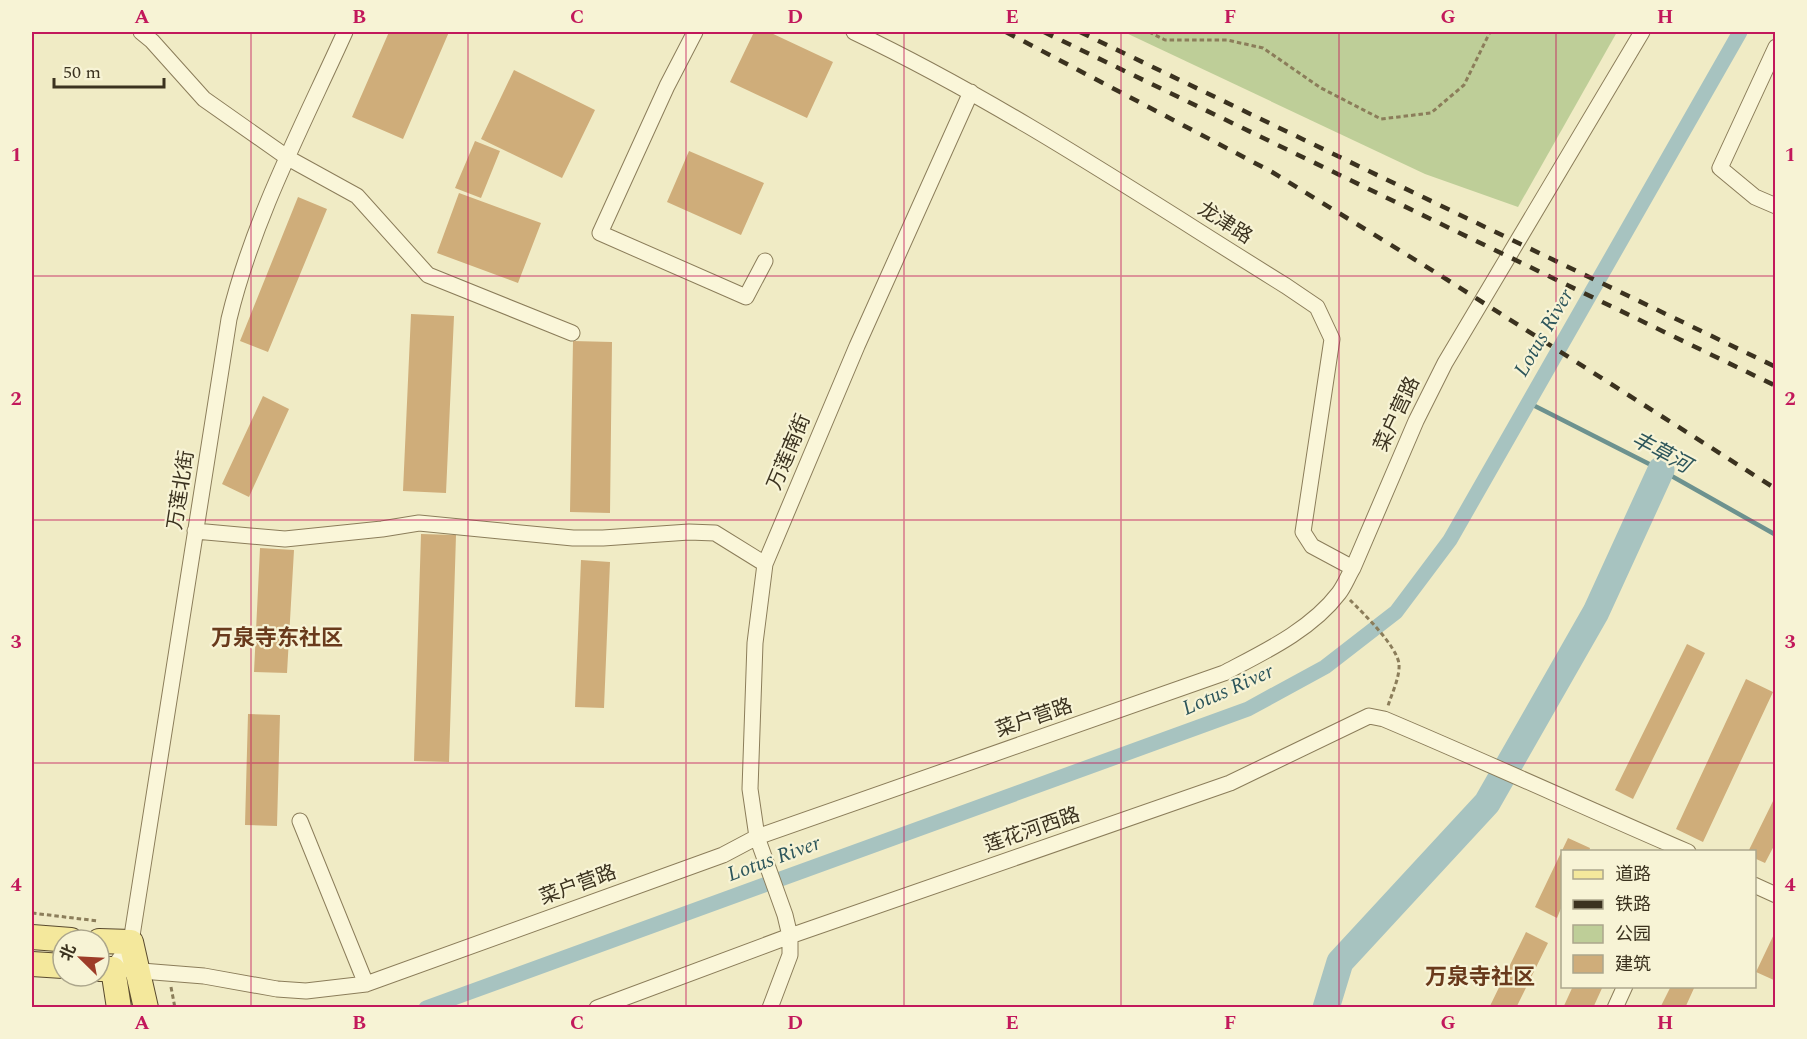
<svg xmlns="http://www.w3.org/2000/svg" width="1807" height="1039" font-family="Spectral,'Noto Sans SC',serif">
<rect width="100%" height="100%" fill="#f0ebc5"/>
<!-- green -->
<path fill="#bece98" d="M1124,32h493l-99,175 -93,-33z"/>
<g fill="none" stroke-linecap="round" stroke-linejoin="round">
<!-- stream -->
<path stroke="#6d928f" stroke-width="4.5" d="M1529,403l132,67 115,65"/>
<!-- canal -->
<path stroke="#a7c3c0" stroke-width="15" d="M426,1008l822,-299 77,-42 71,-55 54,-72 290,-508"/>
<!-- river -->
<path stroke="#a7c3c0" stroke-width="27" d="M1326,1008l14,-46 147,-159 109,-191 65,-142"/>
</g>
<!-- building -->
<path fill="#cfad7a" d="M389,32h60l-46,107 -51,-22z
M754,32h15l64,30 -26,56 -77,-36z
M514,70l81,40 -33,68 -81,-39z
M475,141l25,10 -19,47 -26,-10z
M689,151l75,32 -23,52 -74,-33z
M459,193l82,30 -23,60 -81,-30z
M298,197l29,12 -59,143 -28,-11z
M411,314l43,2 -8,177 -43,-2z
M573,341l39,1 -2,171 -40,-1z
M263,396l26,13 -40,88 -27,-13z
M421,534l35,1 -7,227 -35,-1z
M260,548l34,2 -7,123 -33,-1z
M581,560l29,2 -6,146 -29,-1z
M1687,644l18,9 -72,146 -18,-9z
M1746,679l27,13 -70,150 -27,-13z
M248,714l32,1 -3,111 -32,-1z
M1776,795v47l-11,21 -11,-5v-6h-6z
M1568,838l22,10 -1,4h-27v54l-5,12 -22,-11z
M1776,930v51l-20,-9z
M1526,932l22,11 -32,65h-27z
M1573,986h30l-10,22h-30z
M1671,986h24l-10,22h-25z"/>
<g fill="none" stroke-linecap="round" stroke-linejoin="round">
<defs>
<path id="street" d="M141,32l11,9 52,58 84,59 69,38 71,79 144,58
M695,32l-28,54 -67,147 146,64 19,-36
M854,32c151,72 290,166 432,254l31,21 15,32 -29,193 9,14 41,22
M1776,47l-56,121 35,29 21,9
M195,531l90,8 97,-10 37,-6 154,15h30l86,-6 26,1 50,31
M300,821l66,163
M1754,885l22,10
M113,969l18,-27 98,-623c24,-100 74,-194 116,-287
M129,970l75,6 73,13 29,2 60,-7 357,-129 34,-18 467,-164c40,-21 87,-43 115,-80 6,-8 9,-17 14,-25l63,-147 29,-58 197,-331
M597,1008l193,-72 440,-153 139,-67 15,3c102,43 202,89 304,133
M770,1008l20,-53v-19l-5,-21 -28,-78 -7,-48 5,-146 10,-79 92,-218 114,-254
M1615,1008l10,-22"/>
<path id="primary" d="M32,937l39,3
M99,941l32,1 15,66
M32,964l31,2
M99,969h14l6,39"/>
</defs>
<!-- street casing -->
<use href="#street" stroke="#8b7d5a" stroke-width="17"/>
<!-- primary casing -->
<use href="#primary" stroke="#594a2e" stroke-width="26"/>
<!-- path -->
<path stroke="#8b7d5a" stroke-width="3" stroke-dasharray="4.5 3" stroke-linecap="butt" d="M1149,32l16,8h62l36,8 58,40 60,31 50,-6 33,-28 26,-53
M1350,600c13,13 47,46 49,64 1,13 -7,29 -11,42
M32,913l66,8
M171,987l4,21"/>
<!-- street -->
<use href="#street" stroke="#faf6d9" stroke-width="15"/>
<!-- primary -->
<use href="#primary" stroke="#f4e89c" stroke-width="24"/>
<!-- rail -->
<path stroke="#3b321f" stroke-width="4.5" stroke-dasharray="10 10" stroke-linecap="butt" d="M1006,32l266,140 163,100 341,217
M1044,32l732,354
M1080,32l696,335"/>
</g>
<!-- grid -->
<path fill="none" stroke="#c2185b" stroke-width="1.5" stroke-opacity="0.55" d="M251,32v976M468,32v976M686,32v976M904,32v976M1121,32v976M1339,32v976M1556,32v976M32,276h1744M32,520h1744M32,763h1744"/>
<g text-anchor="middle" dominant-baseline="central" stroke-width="4.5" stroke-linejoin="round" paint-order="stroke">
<!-- street labels -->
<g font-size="20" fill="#3b321f" stroke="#f7f3d5">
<text transform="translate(1225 223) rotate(32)">龙津路</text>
<text transform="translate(1397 414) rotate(-65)">菜户营路</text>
<text transform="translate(789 452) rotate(-67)">万莲南街</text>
<text transform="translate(181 490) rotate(-81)">万莲北街</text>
<text transform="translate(1034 718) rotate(-19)">菜户营路</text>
<text transform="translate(1032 830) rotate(-19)">莲花河西路</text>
<text transform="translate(578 885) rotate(-20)">菜户营路</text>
</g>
<!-- water labels -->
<g font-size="21" font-style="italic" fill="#2d565b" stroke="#f7f3d5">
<text transform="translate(1544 333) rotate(-60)">Lotus River</text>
<text transform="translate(1661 453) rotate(28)">丰草河</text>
<text transform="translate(1228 690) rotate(-24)">Lotus River</text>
<text transform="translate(774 859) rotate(-20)">Lotus River</text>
</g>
<!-- quarter labels -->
<g font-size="22" font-weight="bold" fill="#693a1c" stroke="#f7f3d5">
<text x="277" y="638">万泉寺东社区</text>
<text x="1480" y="977">万泉寺社区</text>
</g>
</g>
<!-- border -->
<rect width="1807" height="1039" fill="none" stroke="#f7f3d5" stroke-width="66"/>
<!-- legend -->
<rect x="1561" y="850" width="195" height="138" fill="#f7f3d5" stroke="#aca68c" stroke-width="1.5"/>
<rect x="1573" y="870" width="30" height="9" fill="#f4e89c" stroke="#aca68c" stroke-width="1.5"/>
<text x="1615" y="880" font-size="18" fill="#3b321f">道路</text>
<rect x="1573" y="900" width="30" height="9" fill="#3b321f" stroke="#aca68c" stroke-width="1.5"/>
<text x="1615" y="910" font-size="18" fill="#3b321f">铁路</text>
<rect x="1573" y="925" width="30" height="18" fill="#bece98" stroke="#aca68c" stroke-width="1.5"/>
<text x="1615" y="940" font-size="18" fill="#3b321f">公园</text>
<rect x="1573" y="955" width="30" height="18" fill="#cfad7a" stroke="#aca68c" stroke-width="1.5"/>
<text x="1615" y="970" font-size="18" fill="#3b321f">建筑</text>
<!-- north arrow -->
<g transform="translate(81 958) rotate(294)"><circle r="28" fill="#f7f3d5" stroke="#aca68c" stroke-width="1.5"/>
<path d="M0-4.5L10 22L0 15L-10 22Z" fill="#9d3c28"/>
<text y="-9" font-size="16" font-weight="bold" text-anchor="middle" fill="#3b321f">北</text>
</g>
<!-- scale -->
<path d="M54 78v9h110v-9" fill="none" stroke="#3b321f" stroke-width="3"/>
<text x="63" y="78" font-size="18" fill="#3b321f" stroke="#f7f3d5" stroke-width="4.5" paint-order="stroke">50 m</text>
<rect x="33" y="33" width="1741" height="973" fill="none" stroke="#c2185b" stroke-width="2"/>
<g font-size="20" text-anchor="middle" font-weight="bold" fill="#c2185b">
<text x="142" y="23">A</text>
<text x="359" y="23">B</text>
<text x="577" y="23">C</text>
<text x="795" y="23">D</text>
<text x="1012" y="23">E</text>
<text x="1230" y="23">F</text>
<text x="1448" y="23">G</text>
<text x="1665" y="23">H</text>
<text x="16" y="161">1</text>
<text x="1790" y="161">1</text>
<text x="16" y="405">2</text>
<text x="1790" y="405">2</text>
<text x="16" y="648">3</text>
<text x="1790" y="648">3</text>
<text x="16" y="891">4</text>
<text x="1790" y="891">4</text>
<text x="142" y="1029">A</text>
<text x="359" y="1029">B</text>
<text x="577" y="1029">C</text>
<text x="795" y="1029">D</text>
<text x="1012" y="1029">E</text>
<text x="1230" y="1029">F</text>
<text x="1448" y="1029">G</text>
<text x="1665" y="1029">H</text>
</g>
</svg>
